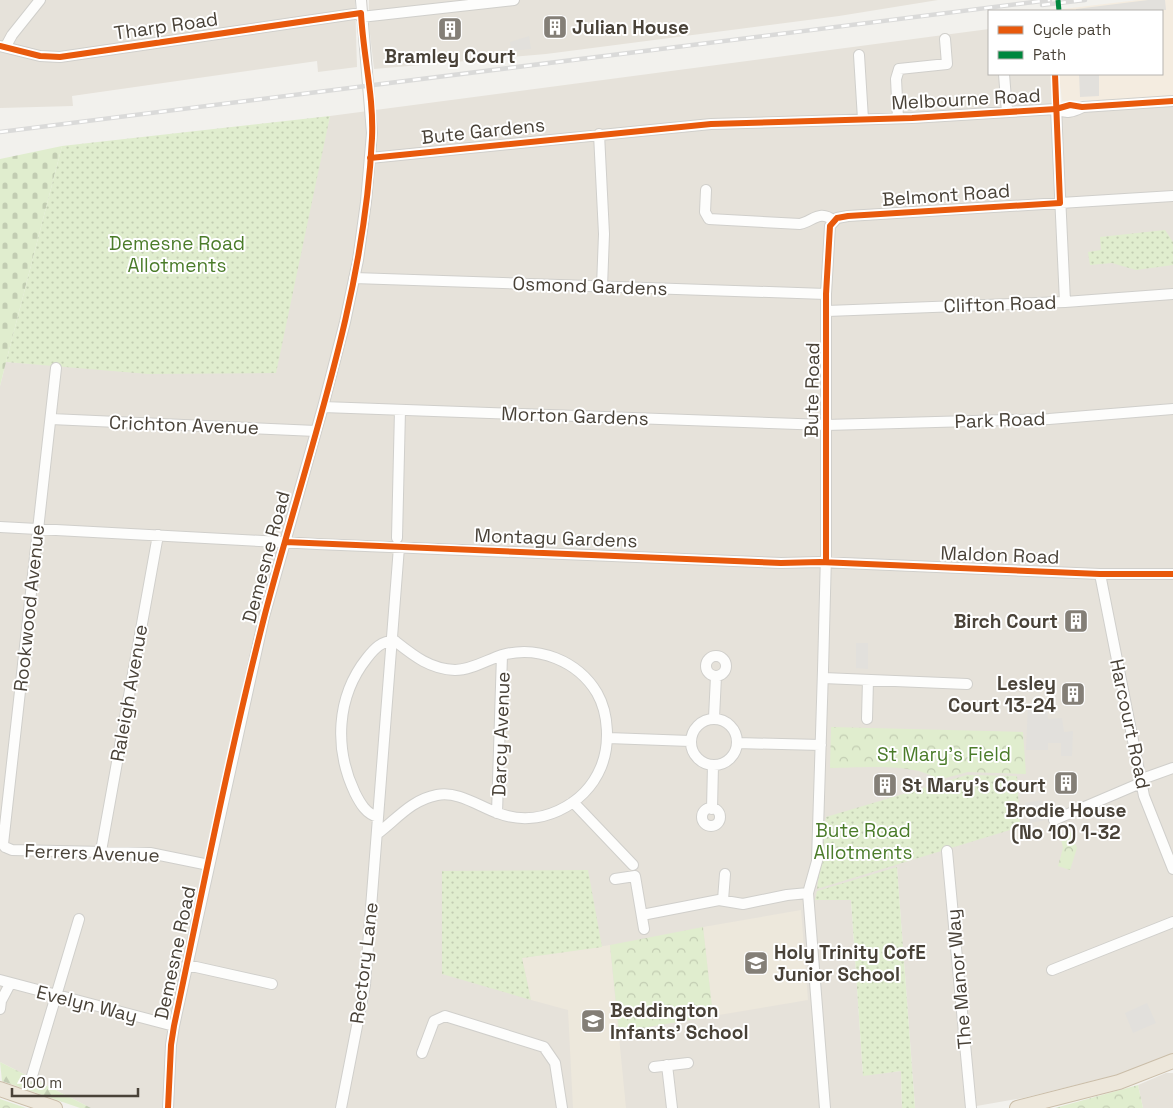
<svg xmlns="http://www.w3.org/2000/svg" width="1173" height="1108" font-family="'Space Grotesk',sans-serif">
<defs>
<pattern id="forest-firs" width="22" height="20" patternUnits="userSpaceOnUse" patternTransform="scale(1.25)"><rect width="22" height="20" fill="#e0edce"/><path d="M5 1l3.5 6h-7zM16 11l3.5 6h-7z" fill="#c2ccb2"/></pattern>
<pattern id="cemetery-stones" width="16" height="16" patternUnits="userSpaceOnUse" patternTransform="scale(1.25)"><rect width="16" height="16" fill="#e0edce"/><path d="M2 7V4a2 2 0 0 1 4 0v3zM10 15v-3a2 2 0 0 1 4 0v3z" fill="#c2ccb2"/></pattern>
<pattern id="park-crowns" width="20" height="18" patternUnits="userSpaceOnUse" patternTransform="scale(1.25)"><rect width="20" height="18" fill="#e0edce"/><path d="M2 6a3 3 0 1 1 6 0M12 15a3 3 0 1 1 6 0" fill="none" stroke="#c2ccb2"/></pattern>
<pattern id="garden-dots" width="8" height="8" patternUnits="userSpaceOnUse" patternTransform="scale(1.25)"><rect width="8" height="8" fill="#e0edce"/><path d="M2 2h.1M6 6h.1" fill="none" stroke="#c2ccb2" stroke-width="1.8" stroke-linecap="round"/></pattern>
</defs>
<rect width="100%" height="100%" fill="#f2f1ed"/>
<!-- residential -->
<path fill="#e6e2da" d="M0,0h355l2,67 -39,5 -1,-11 -245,35 1,10 -73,2z
M369,0h569l-99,16 -293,38 -172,15 -5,-44z
M1173,0v1061l-150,37 -58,10h-50l-18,-240 -81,32h35l12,175 38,-4 1,37h-811l-91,-46v-676l6,-24 43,3 268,-195 13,-54 659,-87v45h63l3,41 48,-4 -2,-37h61v-63h-87z
M1166,1073h7v35h-30l-5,-23z"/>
<!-- commercial -->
<path fill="#f4ece0" d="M1138,0h35v98l-111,3 -3,-27h103v-63h-99v-2z"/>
<!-- education -->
<path fill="#ede8dc" d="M801,910l7,90 -95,16 -10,-89z
M610,945l16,163h-53l-5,-98 -37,-10 -9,-42z"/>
<!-- forest -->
<path fill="url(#forest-firs)" d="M0,1062l91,46h-11l-78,-27z"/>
<!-- cemetery -->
<path fill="url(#cemetery-stones)" d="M62,146l-56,216 -6,24v-227z"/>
<!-- park -->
<path fill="url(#park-crowns)" d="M831,727l192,5 3,42 -58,-2 -30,8c-21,-18 -80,-12 -108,-12z
M1070,831l7,17 -7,22 -12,-4 5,-18 -3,-13z
M703,927l10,89 -94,16 -9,-87z
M1138,1085l5,23h-88z
M0,1099l26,9h-26z"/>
<!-- garden -->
<path fill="url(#garden-dots)" d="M330,116l-54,257 -128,1 -142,-12 56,-216z
M1165,230l8,12v23l-37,5 -24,-7 -22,2 -2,-13 13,-2 -1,-13z
M967,775l50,1 3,51 -203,62 9,-72z
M897,867l18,241h-13l-1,-37 -38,5 -12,-176h-36l2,-9z
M588,870l14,77 -80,11 9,42 -89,-26v-103z"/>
<!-- parking -->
<path fill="#e2e0dc" d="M1148,0h17l1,10 -90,1v-2z
M529,36l2,13 -20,2 -1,-9z
M1079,74h20v22l-19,1z
M856,643h12v26l-12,-1z
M1028,705h19l1,14 14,-1 2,14 9,-1 -1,25h-11v-13h-13v7h-22z
M1042,800l4,20 -16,3 -5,-20z
M1147,1003l9,20 -23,10 -8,-20z"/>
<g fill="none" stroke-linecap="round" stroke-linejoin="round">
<defs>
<path id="minor" d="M361,17l153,-17
M0,46l40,10 20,1 301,-44
M6,46l6,-11 28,-35
M859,55l4,64
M1004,74l3,38
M1056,109l9,193
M898,118l-2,-39 3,-10 48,-5 -2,-25
M599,134l5,100 -2,53
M370,158l341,-34 201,-6 144,-9c10,5 17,3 27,-2l90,-6
M706,190l-1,22 4,7 91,5c13,-3 20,-15 34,-3
M354,278l472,16
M827,311l238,-9 108,-8
M323,407l503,18 223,-6 124,-10
M51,419l265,12
M0,527l317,17 464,19 39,-1 280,12h73
M397,538l3,-128
M1100,574l44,222 29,73
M706 666a10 10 0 1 1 20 0a10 10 0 1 1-20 0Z
M823,678l144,6
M714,718l2,-42
M691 742a23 23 0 1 1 46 0a23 23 0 1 1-46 0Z
M867,719l1,-39
M608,738l82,3
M737,743l84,2
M573,802l60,63
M702 817a9 9 0 1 1 18 0a9 9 0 1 1-18 0Z
M712,809l1,-44
M497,813l5,-158
M1054,820l82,-35 6,-6 31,-11
M377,834c20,-15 34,-34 60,-39 22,-4 41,11 61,18 40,16 87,-7 103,-46 9,-22 8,-53 -4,-74 -19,-32 -59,-48 -95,-38 -15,5 -31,15 -47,15 -25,-1 -41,-14 -60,-29 -13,-1 -21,8 -28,17 -31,39 -33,91 -12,135 5,10 11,21 23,24
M5,847l-2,-3 53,-476
M5,847l7,3 138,3 59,12
M101,851l57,-316
M947,851l24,257
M615,879l20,-3 9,53
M723,900l2,-26
M642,915l77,-15 24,4 44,-9 21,-2
M187,965l85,19
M1052,970l121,-48
M0,980l174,46
M0,1009l1,-8 9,-17
M422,1053l12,-32 11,-5 99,31 11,16 7,45
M667,1065l5,43
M654,1067l34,-4
M32,1076l47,-157
M168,1108l3,-63 3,-19 90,-409 59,-210 22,-85 13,-62 8,-58 6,-69 -11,-133
M341,1108l24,-123 34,-438
M825,1108l-17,-215 9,-32 6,-191 3,-115v-261l4,-68 7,-8 11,-2 325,-20"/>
<path id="highway" d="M0,1089l55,19
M1017,1108l102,-26 54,-21"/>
</defs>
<!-- minor casing -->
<use href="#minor" stroke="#d0cfcb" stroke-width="12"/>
<!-- highway casing -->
<use href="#highway" stroke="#cabda8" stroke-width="16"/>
<!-- minor -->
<use href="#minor" stroke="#fdfdfc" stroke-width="10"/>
<!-- highway -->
<use href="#highway" stroke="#ede7db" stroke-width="14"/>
<defs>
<path id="rail" d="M1042,5l43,-5
M0,132l1050,-132"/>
</defs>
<!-- rail casing -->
<use href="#rail" stroke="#dadad9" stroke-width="4.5"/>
<!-- rail -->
<use href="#rail" stroke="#fff" stroke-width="2.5" stroke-dasharray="8" stroke-linecap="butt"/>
<!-- quiet -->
<path stroke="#00873e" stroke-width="5" stroke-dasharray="10 5" stroke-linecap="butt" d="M1058,0l1,11"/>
<defs>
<path id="cycleway" d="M0,46l40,10 20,1 301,-44c2,42 13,83 11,125 -8,164 -66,319 -107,476 -35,136 -62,274 -91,412l-3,19 -3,63
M370,158l341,-34 201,-6 144,-9 14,-4 12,2 91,-6
M285,542l496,21 39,-1 280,12h73
M826,562v-268l4,-68 7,-8 11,-2 212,-13 -5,-129"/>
</defs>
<!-- cycleway casing -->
<use href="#cycleway" stroke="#fff" stroke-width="9"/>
<!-- cycleway -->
<use href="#cycleway" stroke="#e8590c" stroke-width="6"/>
</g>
<!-- icons -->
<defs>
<symbol id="building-square" viewBox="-11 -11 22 22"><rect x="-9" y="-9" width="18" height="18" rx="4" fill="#847f77" stroke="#fff"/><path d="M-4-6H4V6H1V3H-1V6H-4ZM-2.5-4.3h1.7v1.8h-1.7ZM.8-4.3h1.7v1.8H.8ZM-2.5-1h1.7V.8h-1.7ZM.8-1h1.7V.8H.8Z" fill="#fff"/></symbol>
<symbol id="school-square" viewBox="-11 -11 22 22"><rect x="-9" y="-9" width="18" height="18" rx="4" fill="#847f77" stroke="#fff"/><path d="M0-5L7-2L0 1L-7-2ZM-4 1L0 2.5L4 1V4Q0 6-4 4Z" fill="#fff"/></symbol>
</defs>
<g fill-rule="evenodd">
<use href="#building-square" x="541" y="13" width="28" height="28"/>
<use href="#building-square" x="436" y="15" width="28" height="28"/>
<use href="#building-square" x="1062" y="607" width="28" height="28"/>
<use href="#building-square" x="1059" y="680" width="28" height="28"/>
<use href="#building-square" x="1052" y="769" width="28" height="28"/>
<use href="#building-square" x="871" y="771" width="28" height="28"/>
<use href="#school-square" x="742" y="949" width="28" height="28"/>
<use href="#school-square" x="579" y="1007" width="28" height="28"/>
</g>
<g text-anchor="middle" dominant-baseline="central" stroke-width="4" stroke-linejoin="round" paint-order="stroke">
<!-- street labels -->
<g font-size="19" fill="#494238" stroke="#fff">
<text transform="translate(166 26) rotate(-8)">Tharp Road</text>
<text transform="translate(966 99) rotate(-3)">Melbourne Road</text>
<text transform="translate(483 131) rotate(-6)">Bute Gardens</text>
<text transform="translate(946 195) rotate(-4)">Belmont Road</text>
<text transform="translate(590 286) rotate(2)">Osmond Gardens</text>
<text transform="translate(1000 304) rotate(-2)">Clifton Road</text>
<text transform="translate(812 390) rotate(-89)">Bute Road</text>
<text transform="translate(575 416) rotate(2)">Morton Gardens</text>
<text transform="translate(1000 420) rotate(-2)">Park Road</text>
<text transform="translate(184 425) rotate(2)">Crichton Avenue</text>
<text transform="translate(556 538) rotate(2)">Montagu Gardens</text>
<text transform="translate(1000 555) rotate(2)">Maldon Road</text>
<text transform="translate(266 557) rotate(-75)">Demesne Road</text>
<text transform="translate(29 608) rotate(-84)">Rookwood Avenue</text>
<text transform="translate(129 693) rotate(-80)">Raleigh Avenue</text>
<text transform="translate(1130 724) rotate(78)">Harcourt Road</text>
<text transform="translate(501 734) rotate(-88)">Darcy Avenue</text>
<text transform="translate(92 853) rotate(2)">Ferrers Avenue</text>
<text transform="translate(175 953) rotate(-78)">Demesne Road</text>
<text transform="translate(364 963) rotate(-83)">Rectory Lane</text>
<text transform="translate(959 979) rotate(-95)">The Manor Way</text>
<text transform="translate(87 1004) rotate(14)">Evelyn Way</text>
</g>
<!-- poi labels -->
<g font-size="19" font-weight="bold" fill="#494238" stroke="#fff" text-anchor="start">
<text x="572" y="27">Julian House</text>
<text x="450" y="56" text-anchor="middle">Bramley Court</text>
<text x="1058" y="621" text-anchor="end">Birch Court</text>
<text x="1056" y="683" text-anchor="end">Lesley<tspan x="1056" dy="22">Court 13-24</tspan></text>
<text x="902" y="785">St Mary's Court</text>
<text x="1066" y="810" text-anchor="middle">Brodie House<tspan x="1066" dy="22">(No 10) 1-32</tspan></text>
<text x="774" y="952">Holy Trinity CofE<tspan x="774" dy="22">Junior School</tspan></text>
<text x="610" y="1010">Beddington<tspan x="610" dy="22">Infants' School</tspan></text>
</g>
<!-- park labels -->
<g font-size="19" fill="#4b7c2a" stroke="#fff">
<text x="177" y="243">Demesne Road<tspan x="177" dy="22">Allotments</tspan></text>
<text x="944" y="754">St Mary's Field</text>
<text x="863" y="830">Bute Road<tspan x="863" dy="22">Allotments</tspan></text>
</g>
</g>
<!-- legend -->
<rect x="988" y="10" width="175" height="65" fill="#ffffff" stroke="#b6b3af"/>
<rect x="998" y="26" width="25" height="8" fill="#e8590c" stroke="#b6b3af"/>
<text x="1033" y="35" font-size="15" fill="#494238">Cycle path</text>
<rect x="998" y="51" width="25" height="8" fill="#00873e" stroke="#b6b3af"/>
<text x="1033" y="60" font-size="15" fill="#494238">Path</text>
<!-- scale -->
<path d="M12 1088v8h126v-8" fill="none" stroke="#494238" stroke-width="2.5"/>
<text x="20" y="1088" font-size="15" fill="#494238" stroke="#ffffff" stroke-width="4" paint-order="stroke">100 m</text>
</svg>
